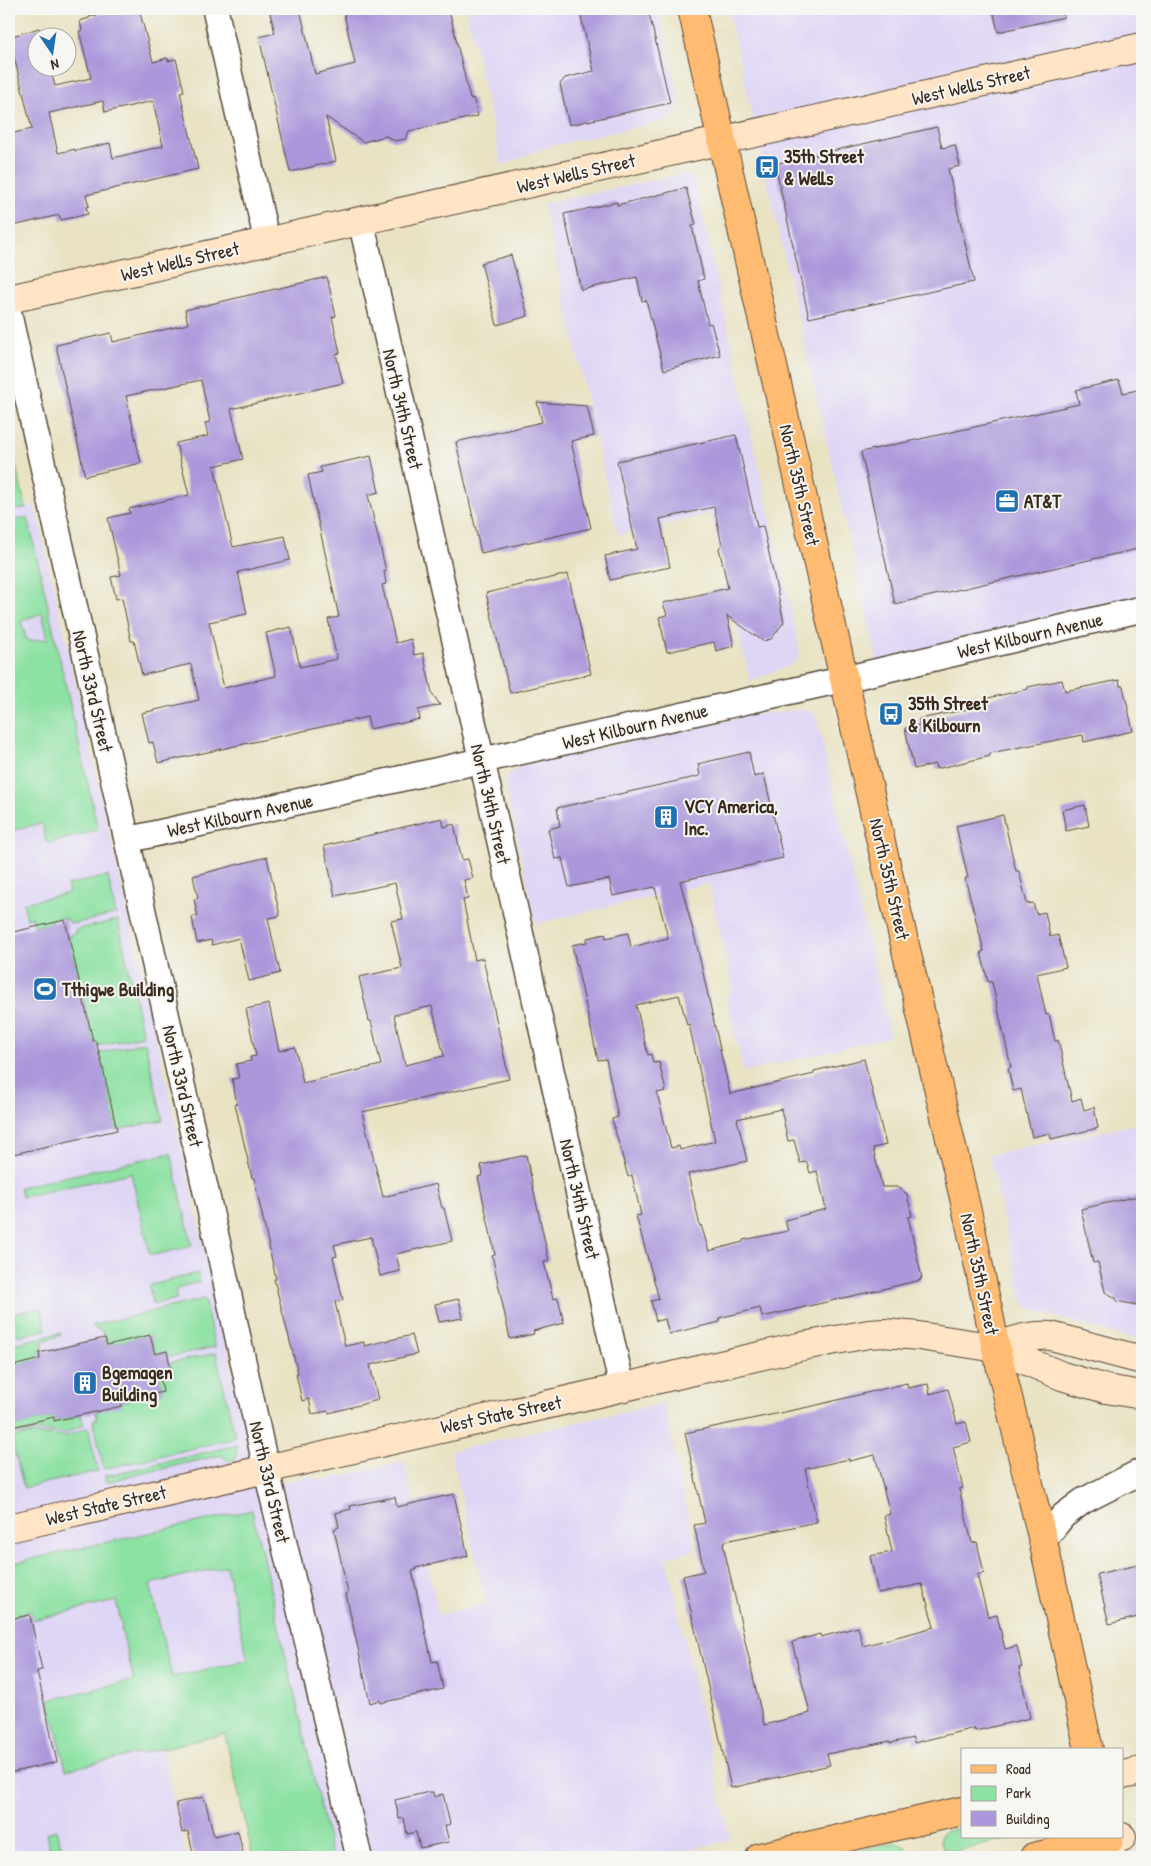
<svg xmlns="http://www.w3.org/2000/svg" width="1151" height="1866" font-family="'Patrick Hand',sans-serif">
<rect width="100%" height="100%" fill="#f6f6f2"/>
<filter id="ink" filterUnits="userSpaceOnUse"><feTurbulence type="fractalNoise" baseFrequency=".02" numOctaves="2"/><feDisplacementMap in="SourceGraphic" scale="10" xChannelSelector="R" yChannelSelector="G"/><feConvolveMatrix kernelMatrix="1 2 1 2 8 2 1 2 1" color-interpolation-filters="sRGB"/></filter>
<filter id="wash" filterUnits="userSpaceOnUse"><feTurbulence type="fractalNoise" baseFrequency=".0096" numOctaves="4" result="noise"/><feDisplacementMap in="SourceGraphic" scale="20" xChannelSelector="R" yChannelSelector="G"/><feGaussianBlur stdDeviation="1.12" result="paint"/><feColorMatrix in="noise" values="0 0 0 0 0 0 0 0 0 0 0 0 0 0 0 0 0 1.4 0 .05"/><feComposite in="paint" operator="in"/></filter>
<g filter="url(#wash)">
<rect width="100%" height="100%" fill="#e9e3c4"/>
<!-- built -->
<path fill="#dfd5f5" d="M466,9h192l21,89 -2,12 -4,6 -7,4 -119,27 -45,18z
M728,9h414v600l-263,61z
M683,174l9,3 4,8 104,466 -4,10 -10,6 -36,14 -39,-167 -93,21 -75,-331z
M35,505l224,983 51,-12 10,5 84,-19 35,153 47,-11 -35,-153 213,-48 31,147 -29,7 64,283 -74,17h-403l-28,-123 -63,14 24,109h-177v-1348l5,-2 1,3z
M799,710h11l6,6 1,3 73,318 -146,35 -18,-74 7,-10 -24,-105 -173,41 -31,-141 4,-10 12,-7 228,-51z
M1142,1123v217l-22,-4 -92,-28 -6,-9 -33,-144z"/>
<!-- green -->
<path fill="#8ce1a3" stroke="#648660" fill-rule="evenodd" d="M9,437l17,71 -12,2v-2l-5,1z
M28,517l70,312 -14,5 -35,9 -3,-1 -4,-19 -33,8v-302l5,-3 -4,-4 1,-1zM42,613l6,26 -21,2 -6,-20z
M108,876l8,38 -42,10 -1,-2 -4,1 -1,-4 -4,1 -1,-3 -13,3v3l-3,1v3h-2l-1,-3 -9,2v3l-3,-12 -5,1 -4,-15 46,-10 -2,-8z
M118,920l25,116 -46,10 -1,-5h-3l-24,-104 3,-1 -1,-2 5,-1 -1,-3z
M145,1042l18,78 -46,10 -18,-77z
M171,1153l21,93 -38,9 -4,-1 -19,-81 -109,24 -2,-10z
M198,1273l2,9c-9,2 -18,3 -25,9l2,8 -24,5 -4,-17 2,-2z
M204,1299l11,48 -47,10 -13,-3 -5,-19 -43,10 -4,-13 -9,-4 -1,-3z
M38,1308l4,2 4,20 -28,6 -5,-22z
M60,1333l1,2 -18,6v11l-3,7 -31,8v-22z
M216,1353l19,83 -2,1v2l-129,30 -11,-49 4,-1 -1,-7 25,-10 42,-10 -4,-19 12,-3 -1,-7z
M9,1412l3,15 42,-10 1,4 26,-6 3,9 -18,9 -31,-2 -26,4z
M88,1427l10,44 -74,17 -13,-50 18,-4 38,2z
M237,1445l-1,14 -8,2 -7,-6 -114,27 -2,-6z
M252,1510l80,347h-79l-28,-123 -159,36 -17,-70 85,-20 -13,-52 1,-1 -6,-26 -83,19 -2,-9 -22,7v-54zM226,1566l22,94 -76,17 -22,-93z
M962,1828v9h55l-63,15 -10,-3 -4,-9 1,-5 5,-4z
M56,1830l9,27h-14l-5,-24z
M897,1842l8,5 3,10h-78z"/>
<g id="blocks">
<!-- building -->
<path fill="#ab98db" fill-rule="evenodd" d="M134,9h5l14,53 15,-4v3l8,-2 8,32 -4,1 18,77 -112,26 3,11 -3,1 2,7 -27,6 -2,-5 -50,12v-93l23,-5 -23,-92 30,-9 3,10h-4v30h12l5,18 36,-8 -12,-47 3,-1 -2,-9 9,-3v-1l21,-5v2zM103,101l2,11 48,-11 10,45 -50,12 -3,-15 -35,8v-2l-17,4 -9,-40z
M269,9h31l15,65 40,-10 -12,-55h106l21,90 3,-1 5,18 -69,15 -4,8 -10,2 -9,-5 -23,6 -37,-25 10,44 -46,11 -31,-135 16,-4z
M579,9h69l22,94 -101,22 -9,-41 5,-6 29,-7z
M993,9h70l1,8 -66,15z
M937,127l5,21 13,-3 5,21 -12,3 26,113 -165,36 -34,-154z
M686,188l10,37 -4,1 12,53 -6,2 10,43 3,-1 9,32 -56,15 -18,-70 -4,1 -5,-24 -56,13 -17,-76 53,-12v3z
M511,255l17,61 -31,9 -16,-62z
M327,277l9,39 -4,1 8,36 -4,1 7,29 -112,26 12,50 -29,7 19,81 52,-11 5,24 -52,12 9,42 -38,8 15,66 52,-12 -10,-43 25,-6 9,40 37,-8 -9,-40 11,-2 -31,-142 14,-3 -2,-5 51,-11 8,36 -11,3 18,76h-2l2,13 -4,1 14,58 15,-4 3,16 9,-2 9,40 8,12 -22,5 2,9 -22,5 -1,-1 -27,6 -3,-12 -209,46 -5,-21 -4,1 -7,-30 57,-13 -8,-36 -49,11 -8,-34h-3l-9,-43 -6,1 -5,-22 10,-2 -13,-57 22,-5 -1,-4 60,-14 -13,-52 32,-7 -3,-13 5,-1 -9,-42 -75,16 15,67 -56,13 -29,-131 55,-12 2,9 75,-18 -3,-14z
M1119,380l4,13 19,-4v159l-247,56 -34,-152 218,-48 -3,-14z
M537,402l50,4 7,30 -23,5 20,87 -110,25 -25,-111 86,-20z
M736,435l21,92 6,-1 21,96 -13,17 -8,2 -36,-25 7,30 -18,5 -2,-9 -47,10 -8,-35 8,-2 -4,-12 65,-15 -9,-40 3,-3 -8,-38 -54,12 10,48 -60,13 -5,-24 32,-7 -20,-88z
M568,574l23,100 -81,19 -24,-100z
M1062,680l3,11 54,-11 1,6h3l10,45 -49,11 -1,-7 -93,18v3l-54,13 -1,-5 -21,5 -9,-41 15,-3 -1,-6 70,-14 -1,-7 40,-9v-2z
M749,752l5,25 10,-3 19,84 -103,23 17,65 33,148 84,-20v-3l50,-12 22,86 -13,3 9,39h16l9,7 5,22 -4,1 14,61h-2l1,2 -159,37 -2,-9 -41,10 1,4 -51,12 -4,-15 -9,2 -5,-20 8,-2 -23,-83 5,-1 -9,-40 -4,2 -16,-58 6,-2 -12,-58 -8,1 -26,-115 15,-3v-4l18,-4 1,4 22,-5 3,14 37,-9 -13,-51 -42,9 -4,-17 -40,8 -7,-29 -7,1 -7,-30 12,-3 -3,-18 143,-32 -2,-12zM679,995l8,30 2,-1 26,117 -35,9 -1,-4 -8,2 -14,-55 9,-2 -7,-29 -6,1 -2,-9 -3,1 -12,-50zM781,1109l7,32 6,-1 6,23 7,-1 3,11 7,-2 9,38 -41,11 3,11 -45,9v2l-34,9 -8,-26 -1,1 -12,-52 59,-13 -10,-42z
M1085,805l4,21 -23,5 -4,-21z
M1003,815l13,56h3l8,33 6,-1 3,11 9,-2 5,25 8,-2 8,32 -29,7 9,41 3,-1 6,27 3,-1 14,61 9,-3 3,12 10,-3 4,21 -47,11 -1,-6 -18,4 -11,-48 -8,2 -5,-23 3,-1 -19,-85h-4l-7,-30 3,-1 -19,-73h3l-12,-52z
M442,818l2,9 10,-3 8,36 6,-1 5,19 -9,2 4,19 -5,1 12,60 8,-2 26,121 -147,33 21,85 53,-13 6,24h2l8,33 -56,13 4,17 -20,5 -9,-39 -37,8 3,11 -4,1 10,43 -8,2 10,44 19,-4v4l48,-11 5,19 -47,11 8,35 -49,13 -1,-2 -16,3 -3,-15 -7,2 -6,-27 2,-1 -24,-94h2l-22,-101h-2l-17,-74h2l-5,-25 7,-1 -3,-14 15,-3 -1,-4 6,-1 -10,-47 23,-5 10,47 16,-4 8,36 78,-18 -10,-44h-2l-10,-44 43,-9 -11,-47 12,-2 -8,-36 -60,13 -11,-50zM432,1006l12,50 -39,9 -11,-50z
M267,857l13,59 -12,2 12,55 -31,8 -10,-43 -27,7 -1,-5 -14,3 -5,-26 6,-1 -4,-17 4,-1 -5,-22z
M65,920l28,121h3l6,23 15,66 -108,25v-222z
M526,1155l23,106 -5,1 9,37 5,-1 6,25 -31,8 1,3 -24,5 -18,-84 3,-1 -17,-77 5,-2 -2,-10z
M1142,1195v111l-26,-5v-3l-11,-6 -7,-30 -5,1 -12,-54z
M459,1299l4,19 -24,4 -4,-18z
M150,1335l5,19 12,-3 4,19 -12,3 4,19 -42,10 1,4 -68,15v-4l-42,10 -3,-15v-45l31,-8 -1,-6 42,-10 24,-5 2,7z
M907,1383l1,5 20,-4 2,10 18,-5 9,35 9,-2 5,20 -18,5 10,41 -4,1 13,54 5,-1 7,31 -7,2 11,42 9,-2 8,34 12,-3 5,21 -3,1 11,50 -55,13 -1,-3 -60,15 -1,-5 -23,5v-2l-63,13 3,11 -99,23 -48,-212 21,-5 -10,-46 11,-2 -20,-90 128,-27zM875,1455l15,59 -6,2 8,36 -22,4 8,37 44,-9 12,43 -71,19 -5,-19 -37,10 -1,-3 -28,8 18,71 -46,12 -41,-181 2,-1v-2l92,-19 -12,-53 44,-10v2z
M454,1494l14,62 -53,12 1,2 -4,1 20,91 5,-1 6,28 -63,14v-3l-10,3 -24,-109 2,-1 -14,-64 5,-2 -3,-14 15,-4 -1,-3 45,-9 2,10z
M1142,1564v52l-33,8 -12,-50z
M30,1615l12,55 -5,1 20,91 -48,11v-154z
M429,1792h4l1,5 9,-3 7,30 -5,2 4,16 -29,6 -4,-16 -9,2 -3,-16 -5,1 -4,-19z
M203,1797l1,4 1,-1 9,36 24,-5 6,26h-50l-6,-26 -6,2 -6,-30z"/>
</g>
</g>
<g filter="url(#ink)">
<use href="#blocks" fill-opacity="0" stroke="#554637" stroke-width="1"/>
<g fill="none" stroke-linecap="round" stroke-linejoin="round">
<defs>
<path id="street" d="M215,9l52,233
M361,221l261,1166
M9,315l211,939 46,214 93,389
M127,840l718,-161 297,-70
M1043,1541l20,-25 20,-15 59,-30"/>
<path id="secondary" d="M9,299l1133,-252
M996,1348c18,-9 36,-13 55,-12l91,24
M9,1528l794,-182 66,-12 15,-1 35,3 77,12 66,28 44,13 36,6
M1122,1775l20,-4
M1112,1857l-3,-17 13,-3"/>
<path id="primary" d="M692,9l191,842 87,373 26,124 47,193 46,209
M760,1857l202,-46
M1034,1857l75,-17 -1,-3"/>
</defs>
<!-- street casing -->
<use href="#street" stroke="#554637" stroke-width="28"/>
<!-- secondary casing -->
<use href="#secondary" stroke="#554637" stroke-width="30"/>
<!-- primary casing -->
<use href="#primary" stroke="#554637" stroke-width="30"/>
<!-- street -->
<use href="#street" stroke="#fff" stroke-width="25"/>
<!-- secondary -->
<use href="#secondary" stroke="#ffe4c6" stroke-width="28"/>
<!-- primary -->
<use href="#primary" stroke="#ffbb71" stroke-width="28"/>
</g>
</g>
<!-- icons -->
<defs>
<symbol id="bus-square" viewBox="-11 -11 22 22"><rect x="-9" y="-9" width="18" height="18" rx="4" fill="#1f6fb2" stroke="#f6f6f2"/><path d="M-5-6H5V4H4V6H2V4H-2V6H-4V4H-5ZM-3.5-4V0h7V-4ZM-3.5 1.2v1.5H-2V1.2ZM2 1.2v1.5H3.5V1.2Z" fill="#fff"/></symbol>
<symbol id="office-square" viewBox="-11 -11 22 22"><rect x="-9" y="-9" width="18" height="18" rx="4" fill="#1f6fb2" stroke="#f6f6f2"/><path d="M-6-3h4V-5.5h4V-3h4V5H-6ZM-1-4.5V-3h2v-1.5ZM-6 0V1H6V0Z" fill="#fff"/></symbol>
<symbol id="building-square" viewBox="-11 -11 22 22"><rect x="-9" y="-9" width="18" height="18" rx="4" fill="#1f6fb2" stroke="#f6f6f2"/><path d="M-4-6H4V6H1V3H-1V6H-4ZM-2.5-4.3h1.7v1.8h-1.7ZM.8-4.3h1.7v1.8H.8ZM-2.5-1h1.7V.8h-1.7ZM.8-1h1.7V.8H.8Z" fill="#fff"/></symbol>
<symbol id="stadium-square" viewBox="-11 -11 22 22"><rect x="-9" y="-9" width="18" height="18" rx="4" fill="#1f6fb2" stroke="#f6f6f2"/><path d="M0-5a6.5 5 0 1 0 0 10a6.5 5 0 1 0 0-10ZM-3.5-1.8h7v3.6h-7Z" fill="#fff"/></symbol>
</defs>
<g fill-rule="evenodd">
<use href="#bus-square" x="753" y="153" width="28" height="28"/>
<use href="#office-square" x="993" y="487" width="28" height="28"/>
<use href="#bus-square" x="877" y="700" width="28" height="28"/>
<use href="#building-square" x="652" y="803" width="28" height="28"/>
<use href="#stadium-square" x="31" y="975" width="28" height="28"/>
<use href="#building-square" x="71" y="1369" width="28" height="28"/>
</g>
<g text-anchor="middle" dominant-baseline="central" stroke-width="4" stroke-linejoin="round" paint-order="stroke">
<!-- street labels -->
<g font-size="19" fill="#3b2a1e" stroke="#f6f6f2">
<text transform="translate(971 85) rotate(-13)">West Wells Street</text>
<text transform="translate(576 173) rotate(-13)">West Wells Street</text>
<text transform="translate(180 261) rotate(-13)">West Wells Street</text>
<text transform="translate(403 409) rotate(77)">North 34th Street</text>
<text transform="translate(800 485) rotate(77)">North 35th Street</text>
<text transform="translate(1030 635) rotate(-13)">West Kilbourn Avenue</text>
<text transform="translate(93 691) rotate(77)">North 33rd Street</text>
<text transform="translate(635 726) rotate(-13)">West Kilbourn Avenue</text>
<text transform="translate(491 804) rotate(77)">North 34th Street</text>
<text transform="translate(240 815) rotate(-12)">West Kilbourn Avenue</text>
<text transform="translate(890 879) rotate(77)">North 35th Street</text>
<text transform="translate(183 1086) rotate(77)">North 33rd Street</text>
<text transform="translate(580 1199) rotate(77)">North 34th Street</text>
<text transform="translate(980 1274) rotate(78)">North 35th Street</text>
<text transform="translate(501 1414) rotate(-12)">West State Street</text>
<text transform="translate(270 1482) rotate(77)">North 33rd Street</text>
<text transform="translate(106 1505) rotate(-13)">West State Street</text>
</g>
<!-- poi labels -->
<g font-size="19" font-weight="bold" fill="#3b2a1e" stroke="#f6f6f2" text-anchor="start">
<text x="784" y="156">35th Street<tspan x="784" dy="22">&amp; Wells</tspan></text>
<text x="1024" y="501">AT&amp;T</text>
<text x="908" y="703">35th Street<tspan x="908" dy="22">&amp; Kilbourn</tspan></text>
<text x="684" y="806">VCY America,<tspan x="684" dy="22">Inc.</tspan></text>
<text x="62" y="989">Tthigwe Building</text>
<text x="102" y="1372">Bgemagen<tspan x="102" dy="22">Building</tspan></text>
</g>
</g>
<!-- margin -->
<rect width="1151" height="1866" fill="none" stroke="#f6f6f2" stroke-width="30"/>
<!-- legend -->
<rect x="961" y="1748" width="162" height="90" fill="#f6f6f2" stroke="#aba49d"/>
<rect x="971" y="1765" width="25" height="8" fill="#ffbb71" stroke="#aba49d"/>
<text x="1006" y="1774" font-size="15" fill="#3b2a1e">Road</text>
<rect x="971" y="1786" width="25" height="15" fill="#8ce1a3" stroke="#aba49d"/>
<text x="1006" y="1798" font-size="15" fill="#3b2a1e">Park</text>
<rect x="971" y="1811" width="25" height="15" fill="#ab98db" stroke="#aba49d"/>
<text x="1006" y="1824" font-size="15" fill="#3b2a1e">Building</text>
<!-- north arrow -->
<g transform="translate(52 52) rotate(167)"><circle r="24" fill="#f6f6f2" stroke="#aba49d"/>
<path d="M0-4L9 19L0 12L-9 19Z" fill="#1f6fb2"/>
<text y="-8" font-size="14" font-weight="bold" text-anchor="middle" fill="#3b2a1e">N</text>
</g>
</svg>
